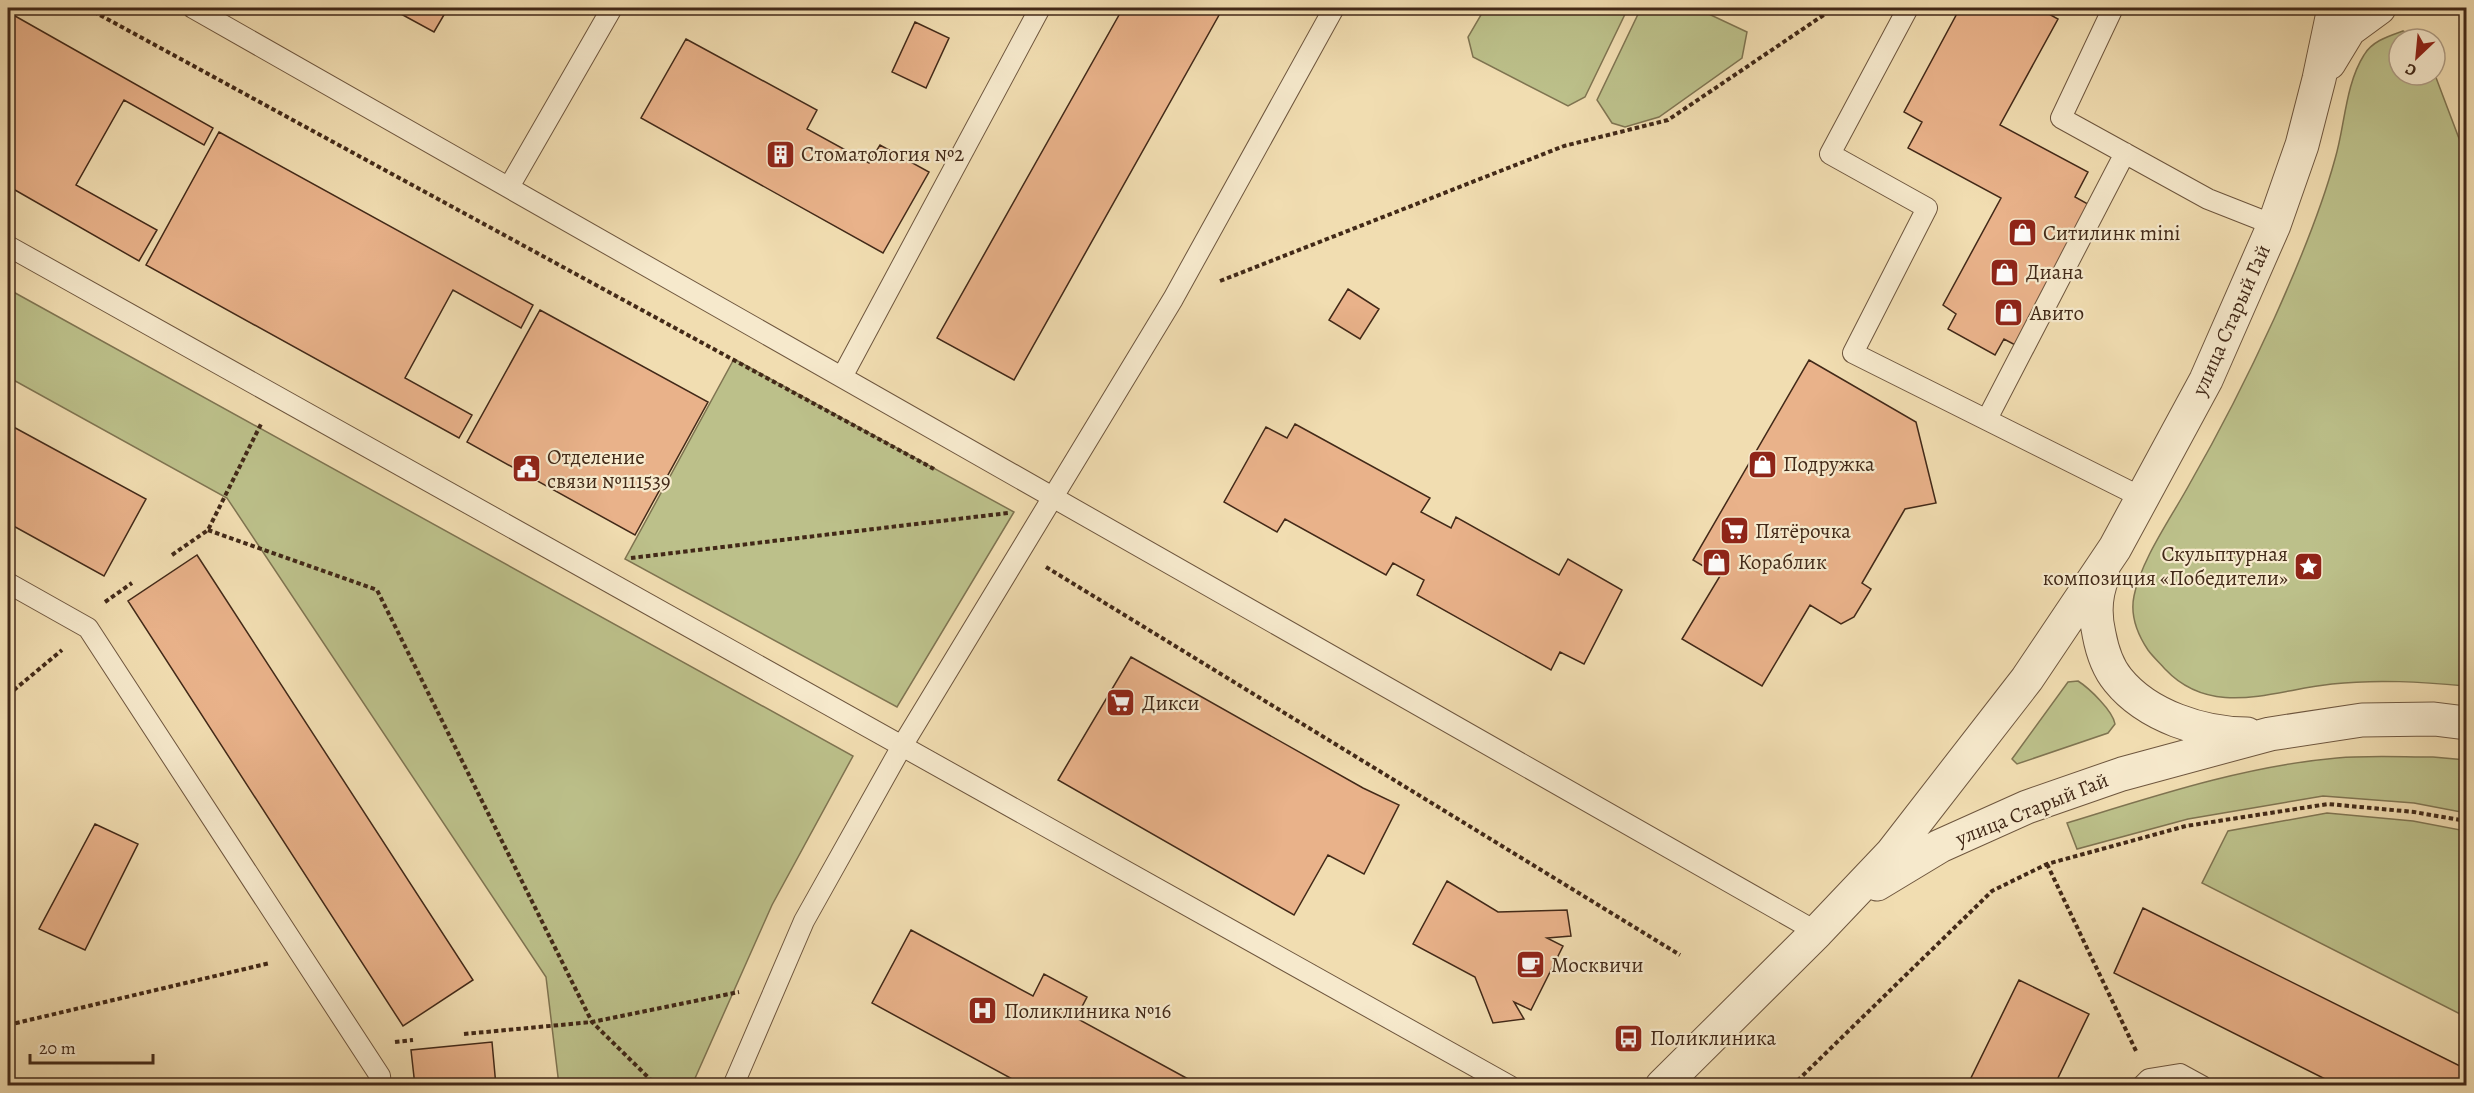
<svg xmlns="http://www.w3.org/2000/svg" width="2474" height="1093" font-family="Alegreya,serif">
<rect width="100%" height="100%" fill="#f1ddb1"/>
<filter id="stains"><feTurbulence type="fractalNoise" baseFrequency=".00333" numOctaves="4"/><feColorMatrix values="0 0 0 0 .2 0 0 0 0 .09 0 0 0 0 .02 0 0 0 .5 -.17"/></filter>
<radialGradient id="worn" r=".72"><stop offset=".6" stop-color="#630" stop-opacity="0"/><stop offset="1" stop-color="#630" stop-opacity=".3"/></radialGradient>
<!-- green -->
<path fill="#bcc08a" stroke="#7f7451" stroke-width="1.5" d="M1485,8h143l-43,89 -17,9 -95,-49 -5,-20z
M1641,8h55l51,24 -5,26 -83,59 -34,10 -13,-4 -15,-23z
M2403,31l15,8h-19v36h36l31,82v529c-44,-4 -89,-7 -134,-2 -58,6 -120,35 -167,-15 -5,-6 -12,-12 -17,-19 -10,-15 -18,-35 -14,-54 7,-36 37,-78 55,-111 31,-54 59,-109 85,-166 23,-51 46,-105 61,-160 10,-33 10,-74 29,-104 8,-14 25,-19 39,-24z
M8,289l845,467 -81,149 -80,180h-133l-13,-108 -319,-479 -219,-121z
M734,359l280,153 -117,195 -272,-148z
M2078,681c11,7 35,30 37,43l-7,9 -91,31 -5,-5 56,-77z
M2433,757l33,3v50l-5,2 -47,-9 -91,-7 -135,23 -111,30 -10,-26c88,-27 178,-57 270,-65 31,-3 64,-1 96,-1z
M2327,813l86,8 53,10v186l-264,-134 26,-52z"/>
<!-- building -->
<path fill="#e9b28a" stroke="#422918" stroke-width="1.5" d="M390,8h58l-14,24z
M1123,8h100l-209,372 -77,-42z
M1960,8h90l-3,5 11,6 -58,106 88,47 -13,25 20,11 -76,139 -15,-8 -9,16 -47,-26 8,-15 -13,-9 58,-107 -93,-50 14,-26 -18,-10z
M8,12l205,116 -9,17 -80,-45 -48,85 81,45 -18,31 -131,-75z
M915,22l34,16 -23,50 -34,-16z
M686,39l131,71 -10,19 62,34 11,-18 49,27 -46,81 -242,-135z
M219,132l314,173 -12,23 -68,-38 -48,88 67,37 -13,23 -313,-173z
M1348,289l31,20 -19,30 -31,-19z
M540,310l168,92 -73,133 -168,-93z
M1809,360l107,62 20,81 -31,6 -43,74 9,6 -17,28 -13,7 -31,-19 -48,81 -80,-47 38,-63 -27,-16z
M8,424l138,75 -42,77 -96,-53z
M1295,424l135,74 -9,14 30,16 5,-11 103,58 9,-16 54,31 -38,74 -24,-12 -9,18 -134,-75 7,-15 -31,-17 -7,12 -101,-56 -8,13 -53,-30 42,-75 21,11z
M197,555l276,425 -70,46 -275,-425z
M1131,657l232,131 36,17 -35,69 -36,-19 -34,60 -236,-135z
M95,824l43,20 -53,106 -46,-21z
M1447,881l51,31 69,-2 4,26 -24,2 16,8 -32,64 -17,-8 10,17 -31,4 -18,-46 -62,-33z
M2143,908l323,161v17h-127l-225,-113z
M911,930l122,66 11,-22 43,23 -11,21 125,68h-176l-153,-83z
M2019,980l70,34 -35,72h-87z
M492,1042l4,44h-81l-4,-36z
M1582,1079l7,7h-15z"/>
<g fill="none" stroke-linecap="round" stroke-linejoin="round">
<defs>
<path id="service" d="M193,8l1624,924
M1908,8l-78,146 97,54 -74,145 290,145
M2113,8l-52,110 147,81 66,26
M509,187l103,-179
M8,246l1502,840
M842,377l198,-369
M1987,419l138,-266
M8,583l80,45 292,448 1,10
M733,1086l71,-165 98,-175 271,-447 161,-291
M2142,1086l7,-7 31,-5 22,12"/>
<path id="tertiary" d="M2329,63l20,-33 30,-22
M2103,576c-8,19 -9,37 -4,58 3,16 9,34 19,46 29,36 85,54 129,54
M1877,884l63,-38 87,-39 95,-33 148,-40 92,-14 72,-1 32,4
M1662,1086l155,-154 75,-79 135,-174 88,-131 91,-168 68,-155 28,-80 17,-66 15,-71"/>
</defs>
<!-- service casing -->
<use href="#service" stroke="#6e563e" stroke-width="22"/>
<!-- tertiary casing -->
<use href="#tertiary" stroke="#6e563e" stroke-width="35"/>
<!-- path -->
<path stroke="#422918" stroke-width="4" stroke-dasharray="4.5 3" stroke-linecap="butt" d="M87,8l847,461
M1220,281l344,-135 104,-26 166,-112
M208,530l169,60 215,432 65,64
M172,555l36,-25 54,-108
M631,558l377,-45
M1046,567l634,388
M105,602l27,-19
M8,695l54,-45
M2047,864l90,189
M8,1025l262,-62
M464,1034l128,-12 147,-30
M395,1042l18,-2
M1792,1086l200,-195 55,-27 139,-38 142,-22 86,8 52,9"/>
<!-- service -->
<use href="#service" stroke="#f6e9cc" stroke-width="20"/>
<!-- tertiary -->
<use href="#tertiary" stroke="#f6e9cc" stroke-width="33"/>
</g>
<!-- icons -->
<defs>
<symbol id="building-square" viewBox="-11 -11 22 22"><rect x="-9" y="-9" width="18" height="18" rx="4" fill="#8f2418" stroke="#f6e9cc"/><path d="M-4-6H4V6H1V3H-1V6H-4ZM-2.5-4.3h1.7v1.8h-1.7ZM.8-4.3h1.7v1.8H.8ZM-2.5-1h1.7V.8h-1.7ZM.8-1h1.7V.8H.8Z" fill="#fff"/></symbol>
<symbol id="shop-square" viewBox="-11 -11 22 22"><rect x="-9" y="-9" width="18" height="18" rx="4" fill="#8f2418" stroke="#f6e9cc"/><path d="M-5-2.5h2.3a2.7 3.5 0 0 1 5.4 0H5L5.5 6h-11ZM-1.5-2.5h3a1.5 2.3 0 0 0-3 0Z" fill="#fff"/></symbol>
<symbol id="civic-square" viewBox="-11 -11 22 22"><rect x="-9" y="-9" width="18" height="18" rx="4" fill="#8f2418" stroke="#f6e9cc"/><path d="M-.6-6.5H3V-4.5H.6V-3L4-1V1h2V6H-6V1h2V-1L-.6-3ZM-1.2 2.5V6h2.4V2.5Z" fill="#fff"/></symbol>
<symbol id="supermarket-square" viewBox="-11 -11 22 22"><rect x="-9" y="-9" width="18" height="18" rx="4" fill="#8f2418" stroke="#f6e9cc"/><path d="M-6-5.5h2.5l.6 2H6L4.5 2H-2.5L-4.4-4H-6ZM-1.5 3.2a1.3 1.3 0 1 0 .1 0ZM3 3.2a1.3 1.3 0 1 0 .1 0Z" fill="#fff"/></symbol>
<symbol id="sight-square" viewBox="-11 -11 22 22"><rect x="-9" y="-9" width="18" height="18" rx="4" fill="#8f2418" stroke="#f6e9cc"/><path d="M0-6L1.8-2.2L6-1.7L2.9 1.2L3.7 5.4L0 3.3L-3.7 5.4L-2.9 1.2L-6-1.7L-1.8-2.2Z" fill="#fff"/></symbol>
<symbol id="cafe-square" viewBox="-11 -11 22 22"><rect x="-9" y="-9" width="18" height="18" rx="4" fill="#8f2418" stroke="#f6e9cc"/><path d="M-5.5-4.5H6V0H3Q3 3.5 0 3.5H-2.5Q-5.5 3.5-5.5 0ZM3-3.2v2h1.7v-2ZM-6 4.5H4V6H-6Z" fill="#fff"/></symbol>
<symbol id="hospital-square" viewBox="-11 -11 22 22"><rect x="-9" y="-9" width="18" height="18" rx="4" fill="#8f2418" stroke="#f6e9cc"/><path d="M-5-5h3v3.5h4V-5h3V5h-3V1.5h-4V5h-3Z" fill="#fff"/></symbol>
<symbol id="bus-square" viewBox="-11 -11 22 22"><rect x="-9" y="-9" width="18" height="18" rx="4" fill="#8f2418" stroke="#f6e9cc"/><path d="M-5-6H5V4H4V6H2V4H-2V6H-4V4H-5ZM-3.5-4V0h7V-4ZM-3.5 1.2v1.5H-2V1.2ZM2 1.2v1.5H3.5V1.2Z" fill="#fff"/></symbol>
</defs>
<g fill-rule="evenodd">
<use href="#building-square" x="764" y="138" width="33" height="33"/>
<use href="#shop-square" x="2006" y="216" width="33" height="33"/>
<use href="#shop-square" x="1988" y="256" width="33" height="33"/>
<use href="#shop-square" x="1992" y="296" width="33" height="33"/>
<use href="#shop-square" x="1746" y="448" width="33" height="33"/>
<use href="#civic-square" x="510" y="452" width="33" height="33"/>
<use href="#supermarket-square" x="1718" y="514" width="33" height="33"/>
<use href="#shop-square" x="1700" y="546" width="33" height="33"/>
<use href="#sight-square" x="2292" y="550" width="33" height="33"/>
<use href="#supermarket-square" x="1104" y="686" width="33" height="33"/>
<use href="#cafe-square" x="1514" y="948" width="33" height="33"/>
<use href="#hospital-square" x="966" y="994" width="33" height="33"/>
<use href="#bus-square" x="1612" y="1022" width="33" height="33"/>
</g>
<g text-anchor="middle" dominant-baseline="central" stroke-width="4.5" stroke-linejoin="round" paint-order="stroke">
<!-- poi labels -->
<g font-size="21" fill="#422918" stroke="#f6e9cc" text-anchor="start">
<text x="801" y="154">Стоматология №2</text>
<text x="2043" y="233">Ситилинк mini</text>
<text x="2026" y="272">Диана</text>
<text x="2030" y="313">Авито</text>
<text x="547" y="457">Отделение<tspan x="547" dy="24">связи №111539</tspan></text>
<text x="1783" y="464">Подружка</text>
<text x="1755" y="531">Пятёрочка</text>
<text x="2288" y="554" text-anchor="end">Скульптурная<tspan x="2288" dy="24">композиция «Победители»</tspan></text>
<text x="1738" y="562">Кораблик</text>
<text x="1142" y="703">Дикси</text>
<text x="1551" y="965">Москвичи</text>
<text x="1004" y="1011">Поликлиника №16</text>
<text x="1650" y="1038">Поликлиника</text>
</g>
<!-- street labels -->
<g font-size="21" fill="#422918" stroke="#f6e9cc">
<text transform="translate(2231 320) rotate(-66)">улица Старый Гай</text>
<text transform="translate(2032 809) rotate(-22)">улица Старый Гай</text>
</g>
</g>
<!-- margin -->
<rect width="2474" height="1093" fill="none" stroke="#f1ddb1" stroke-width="30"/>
<rect x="9" y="9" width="2456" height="1075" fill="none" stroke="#422918" stroke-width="3"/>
<rect x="15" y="15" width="2444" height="1063" fill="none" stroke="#422918" stroke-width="1.5"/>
<!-- north arrow -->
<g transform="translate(2417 57) rotate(206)"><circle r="28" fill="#f6e9cc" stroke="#ae9c84" stroke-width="1.5"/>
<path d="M0-4.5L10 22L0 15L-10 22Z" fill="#8f2418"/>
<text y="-9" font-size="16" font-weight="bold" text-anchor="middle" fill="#422918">С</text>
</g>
<!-- scale -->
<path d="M30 1054v9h123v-9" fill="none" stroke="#422918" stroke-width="3"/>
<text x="39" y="1054" font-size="18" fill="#422918" stroke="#f6e9cc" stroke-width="4.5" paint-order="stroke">20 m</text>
<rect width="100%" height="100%" filter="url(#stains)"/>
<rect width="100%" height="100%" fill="url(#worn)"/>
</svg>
